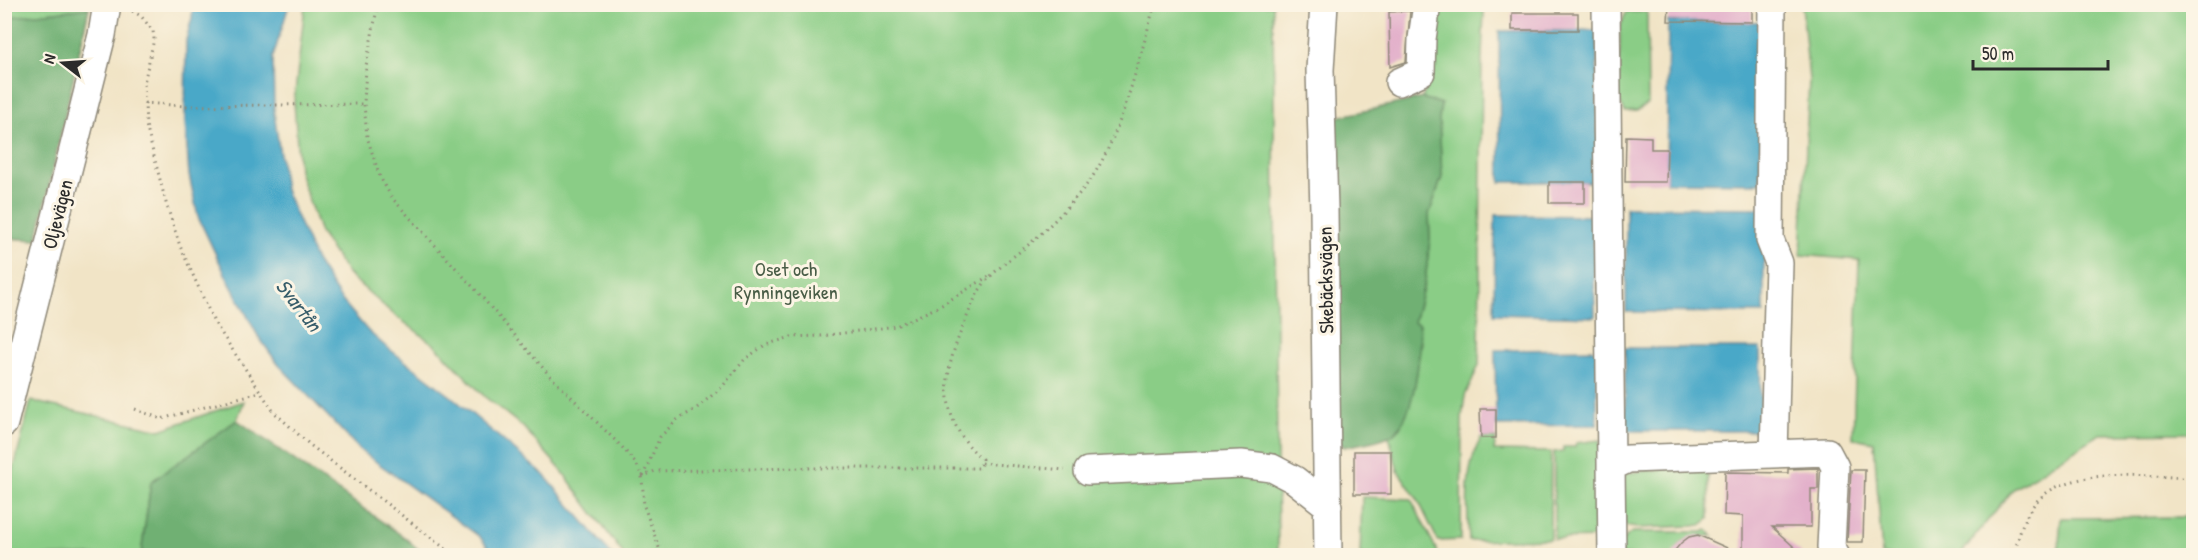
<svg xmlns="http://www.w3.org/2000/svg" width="2198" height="560" font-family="'Patrick Hand',sans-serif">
<rect width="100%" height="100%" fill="#fcf5e5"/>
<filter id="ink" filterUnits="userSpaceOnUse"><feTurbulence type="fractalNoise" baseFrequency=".0167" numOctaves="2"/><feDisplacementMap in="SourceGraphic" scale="12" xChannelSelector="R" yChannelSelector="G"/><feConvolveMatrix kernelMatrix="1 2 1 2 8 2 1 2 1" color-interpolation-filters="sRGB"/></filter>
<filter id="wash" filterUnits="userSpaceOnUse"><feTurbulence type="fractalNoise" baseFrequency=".008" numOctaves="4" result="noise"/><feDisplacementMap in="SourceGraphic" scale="24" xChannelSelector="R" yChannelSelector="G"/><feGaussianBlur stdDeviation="1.35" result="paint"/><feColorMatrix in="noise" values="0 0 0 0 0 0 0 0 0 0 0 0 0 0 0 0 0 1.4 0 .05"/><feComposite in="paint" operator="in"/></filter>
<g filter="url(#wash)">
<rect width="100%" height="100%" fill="#f1e4c6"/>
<!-- green -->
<path fill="#8acd86" stroke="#5a7c58" stroke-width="1.5" d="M88,4l1,4 -59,7 -25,26v-36z
M305,5h968l5,550h-654l-62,-84 -39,-44 -38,-30 -49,-51 -44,-33 -44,-39 -28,-41 -21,-62 -5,-69z
M1442,5h39l3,6 -2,46 -3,308 -14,31 -3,21 -1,123 -23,1 -20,-41 -20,-29 -9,-35 11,-9 6,-13 10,-36 5,-36 -7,-20 11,-41 5,-42 -1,-25 13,-37 -3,-58 2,-15 -19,-6 7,-16 7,-68z
M1802,5h391v428l-93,1 -88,56 -52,65h-78l-8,-113 -21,-4 6,-178 -58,-5 8,-175z
M1626,12h21l1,91 -11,8 -12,1 -6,-11 1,-73z
M31,401l129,29 84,-29 -7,19 -86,62 -10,73 -136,1v-53z
M1481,438h15l-2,13 57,1 -1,87 -81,2c-2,-34 -5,-73 12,-103z
M1600,440l3,98 -49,1v-87l9,-1v-4h12l1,-4z
M1708,464l1,55 -8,6 -8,1 -56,2 -12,-2 -6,-43 7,-10z
M1362,497l49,2 28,56h-79z
M2193,517v38h-135l3,-37z
M1707,530l6,6c-18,-1 -33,1 -39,20l-53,-1v-14l11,-9h70z"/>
<!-- forest -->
<path fill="#6fb073" stroke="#4d6e4f" stroke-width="1.5" d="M89,8l-52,232 -32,-2v-215l6,-6z
M1422,98l19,6 -2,15 3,58 -13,37 1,25 -5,42 -11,41 5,2c3,26 -4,100 -30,112 -13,6 -31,8 -45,11l-8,-9 -15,-164 15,-132 -3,-24z
M237,420l167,117 21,18h-284l10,-73z"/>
<!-- water -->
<path fill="#4aa8c8" stroke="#3a6a7a" stroke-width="1.5" d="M193,5h96l-16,52 1,55 11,78 31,71 24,37 28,33 16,14 68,52 93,79 67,79h-118l-14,-18 -119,-86 -83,-87 -20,-28 -31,-58 -29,-61 -9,-42 -4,-53 1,-82 6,-22z
M1668,21l94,1 -2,161 -94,-1z
M1597,30l1,152h-98l-1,-151z
M1626,207l138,1v105l-138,-1z
M1495,215l98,1 2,101 -101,-3z
M1625,348h135l1,83h-136z
M1597,349v76l-101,1 -1,-76z"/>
<g id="blocks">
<!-- building -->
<path fill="#e3b1cb" d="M1669,4h83v18l-84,-1z
M1410,11l-4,51 -16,5 -1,-55z
M1512,13h66v17h-66z
M1626,136l25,1v12h16l-1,33h-41z
M1549,182h36v21h-36z
M1480,409h16v29h-15z
M1354,451h37v43h-37z
M1818,468v21h-7v38h-39l31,28h-132l10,-12 8,-6 9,-2 45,20v-39l-19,-1 1,-43 63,1v-4z
M1851,470h14l-2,72h-16z"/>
</g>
</g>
<g filter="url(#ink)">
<use href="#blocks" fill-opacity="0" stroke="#8e8878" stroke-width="1.5"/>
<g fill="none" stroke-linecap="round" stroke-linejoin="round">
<defs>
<path id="minor" d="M1324,4l-4,66 4,140 4,346
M1606,4l6,552
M1772,4l-2,236 9,23 -5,191
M1399,82l22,-10 1,-33 5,-35
M4,423l98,-388 5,-31
M1611,467l17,-8 199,-7 8,15 -4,80 5,9
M1088,471l153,-7 31,4 23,12 33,26"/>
</defs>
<!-- minor casing -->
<use href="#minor" stroke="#8e8878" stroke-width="30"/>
<!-- path -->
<path stroke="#8e8878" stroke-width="3" stroke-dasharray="1.5 4.5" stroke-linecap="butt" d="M378,4l-12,62 -2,38 3,33 13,40 12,21 82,90 76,88 72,71 15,18 5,12 2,29 18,50
M127,8l14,8 12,15 1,8 -10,44 2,42 20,78 14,43 34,76 60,90 36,33 145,111
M4,10l7,-6
M144,103l41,3 179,-2
M135,409l26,10 99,-27
M981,463l84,7
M643,476l17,-39 17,-17 20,-12 25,-21 23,-28 20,-14 26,-8 30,-1 75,-10 44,-20 49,-30
M642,477l13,-6 148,-3h177l2,-9c-46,-41 -40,-86 -17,-137 5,-13 10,-26 18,-37 14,-18 35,-31 51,-45 19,-17 38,-37 54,-57 33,-44 51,-125 67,-179
M2014,556c4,-19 10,-41 23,-55 34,-36 112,-24 157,-23"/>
<!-- minor -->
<use href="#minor" stroke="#fff" stroke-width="27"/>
</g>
</g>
<g text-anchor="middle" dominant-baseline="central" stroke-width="6" stroke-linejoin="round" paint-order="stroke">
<!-- street labels -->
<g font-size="20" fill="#2b2b2b" stroke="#fcf5e5">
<text transform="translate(57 214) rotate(-76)">Oljevägen</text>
<text transform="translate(1325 280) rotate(-91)">Skebäcksvägen</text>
</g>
<!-- park labels -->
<g font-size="20" fill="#485c46" stroke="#fcf5e5">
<text x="786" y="268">Oset och<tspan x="786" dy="23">Rynningeviken</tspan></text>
</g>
<!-- water labels -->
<g font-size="21" font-style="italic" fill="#375d6a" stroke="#fcf5e5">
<text transform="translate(299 305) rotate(52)">Svartån</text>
</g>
</g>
<!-- margin -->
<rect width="2198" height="560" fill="none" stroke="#fcf5e5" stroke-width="24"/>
<!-- north arrow -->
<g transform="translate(63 63) rotate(287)" stroke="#fcf5e5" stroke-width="4.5" paint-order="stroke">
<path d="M0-4.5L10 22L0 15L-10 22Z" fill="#2b2b2b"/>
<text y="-9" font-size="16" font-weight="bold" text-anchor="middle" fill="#2b2b2b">N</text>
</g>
<!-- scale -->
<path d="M1973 60v9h135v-9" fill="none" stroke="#2b2b2b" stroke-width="3"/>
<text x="1982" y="60" font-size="18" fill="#2b2b2b" stroke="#fcf5e5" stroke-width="4.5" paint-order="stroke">50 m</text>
</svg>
